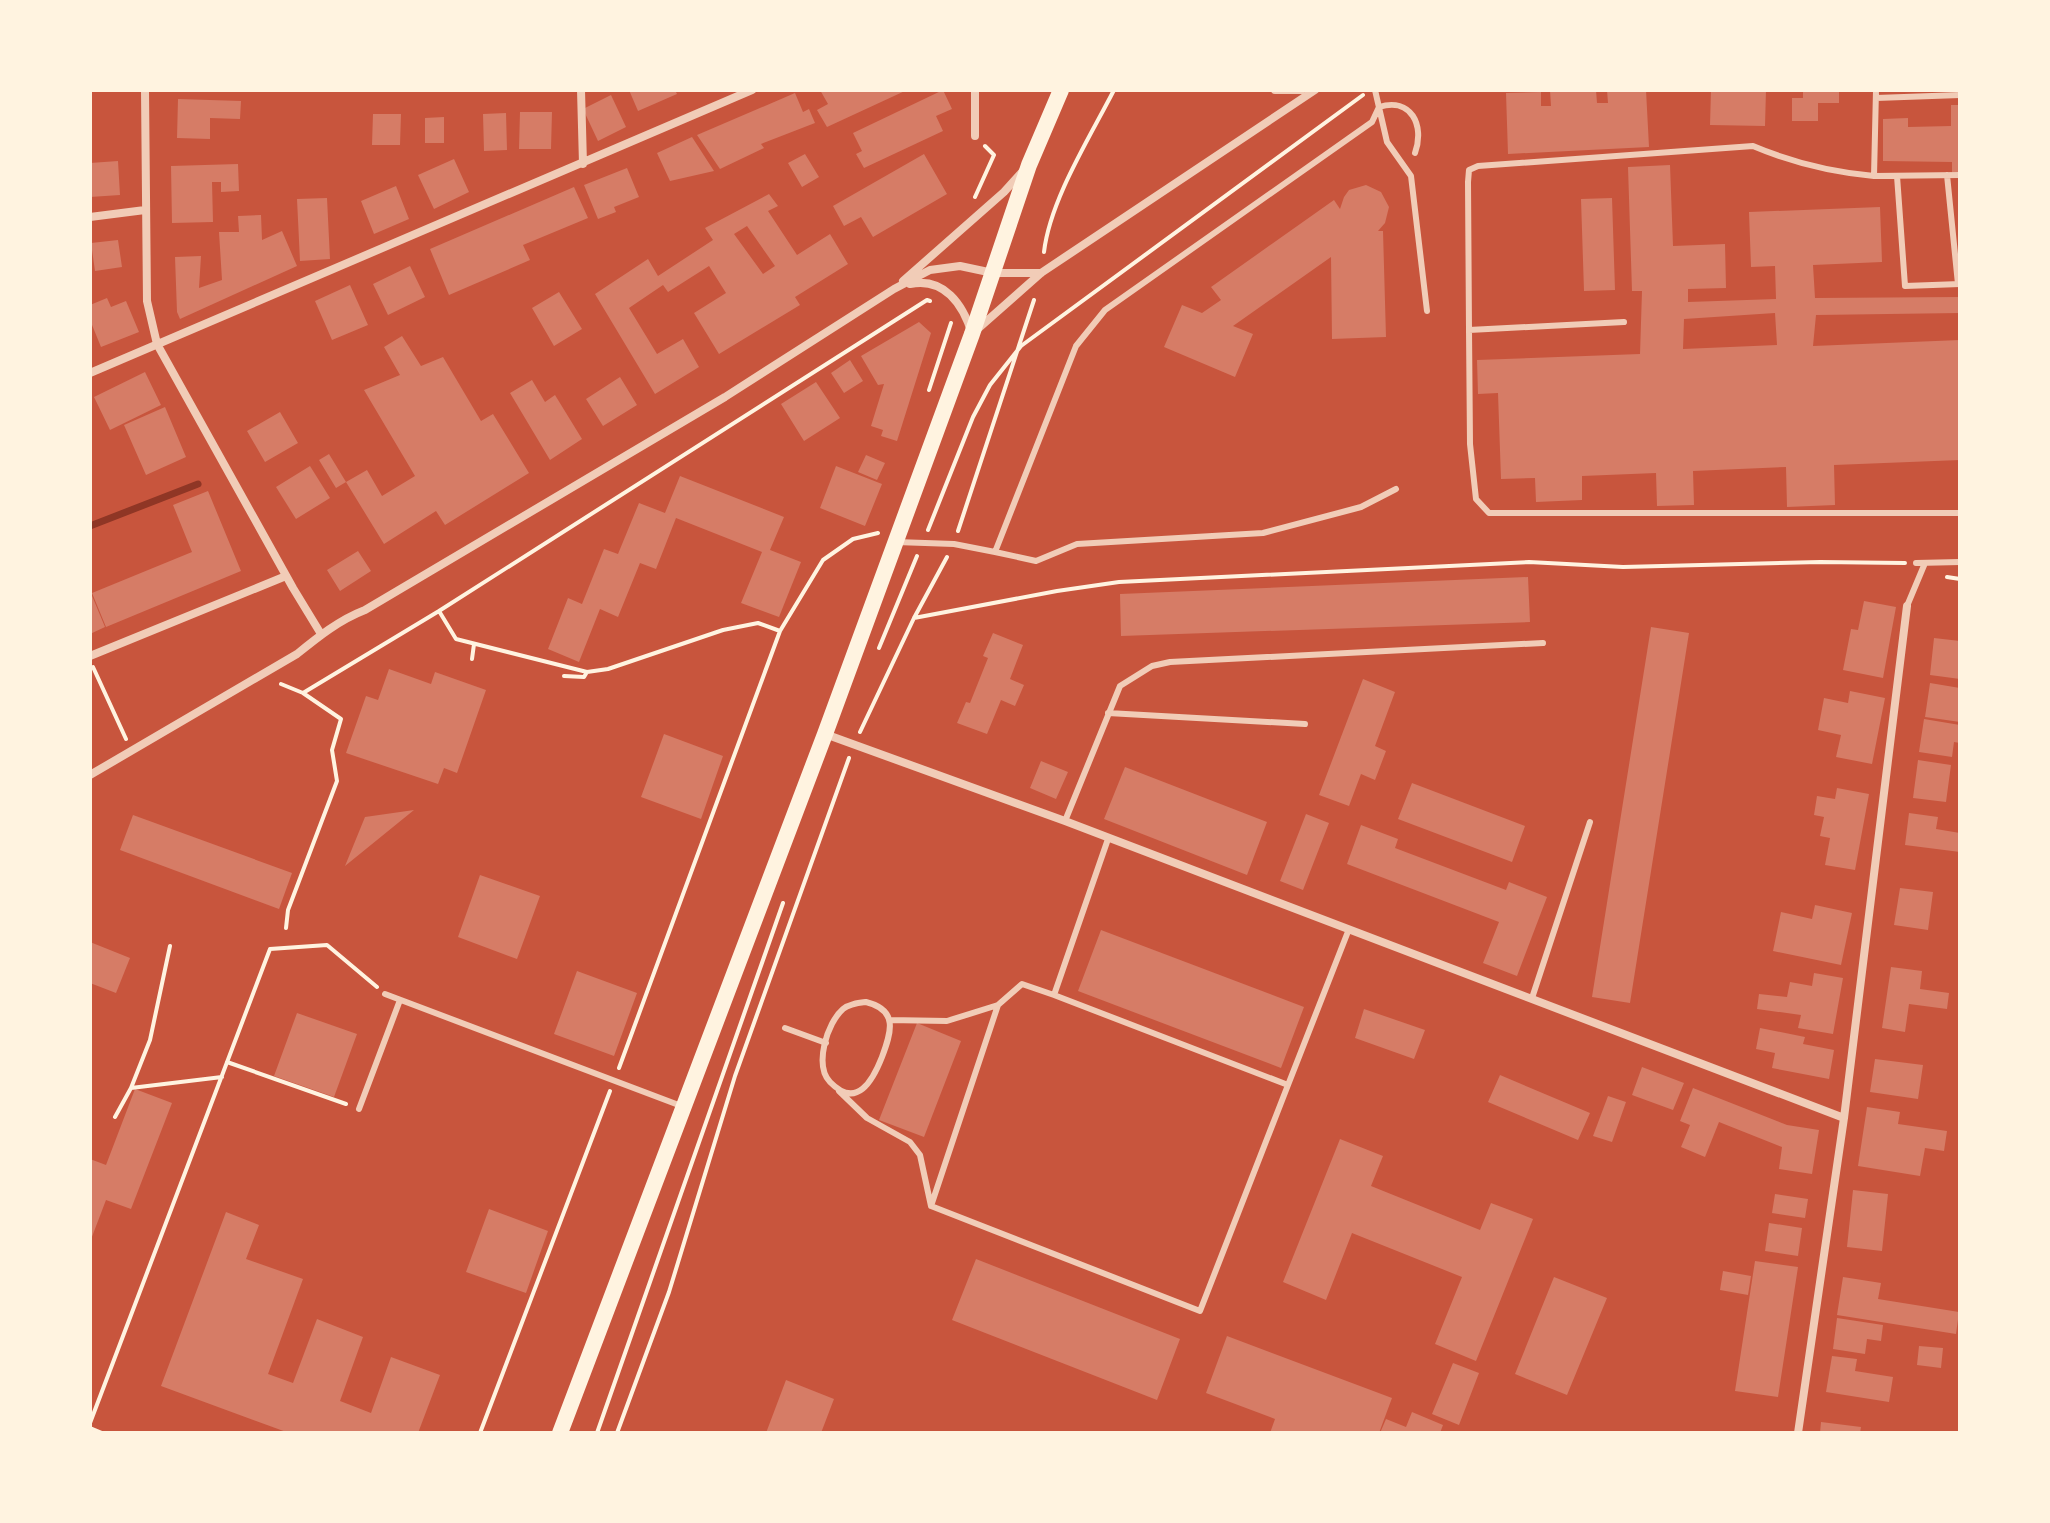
<svg xmlns="http://www.w3.org/2000/svg" width="2050" height="1523" font-family="'PT Serif',serif">
<rect width="100%" height="100%" fill="#c8553d"/>
<g fill="none" stroke-linecap="round" stroke-linejoin="round">
<!-- stream -->
<path stroke="#8f3625" stroke-width="7" d="M90,526l108,-42"/>
</g>
<!-- building -->
<path fill="#d67c66" fill-rule="evenodd" d="M629,90h46l2,4 -39,17z
M820,90h87l-80,37 -10,-17 11,-6z
M943,90l9,19 -16,7 7,15 -79,37 -8,-14 6,-3 -9,-18z
M1550,90h46l1,13h11l-1,-13h39l3,57 -141,7 -2,-61 35,-1v14h10z
M1711,90h55l-1,36 -55,-1z
M1803,90h36v13h-21v18h-26v-23h11z
M795,93l8,19 6,-3 6,14 -54,21 3,4 -44,21 -23,-34z
M611,95l15,32 -28,14 -15,-32z
M178,99l63,2 -1,18 -30,-1v21l-33,-1z
M1951,105h9v67h-8v-10l-69,-1v-42l25,-1v9l43,-1z
M520,112h32l-1,37h-32z
M506,113l1,37 -23,1 -1,-37z
M373,114h28l-1,31h-28z
M444,117v26h-19v-25z
M692,137l22,34 -44,10 -13,-28z
M805,154l14,23 -17,10 -14,-24z
M924,154l23,40 -74,43 -12,-20 -17,9 -11,-20z
M454,159l15,33 -35,17 -16,-34z
M118,161l2,34 -30,2v-34z
M238,164l1,27 -18,1v-10h-9l1,40 -41,1 -1,-57z
M1670,165l3,81 52,-2 1,44 -38,1v13l88,-3 -1,-33 -24,1 -2,-55 131,-5 2,55 -69,3 2,33 145,-1v16l-144,2 -3,31 147,-6v120l-126,5 1,40 -48,2 -1,-40 -93,4 1,34 -37,1 -1,-33 -74,3v24l-46,2 -1,-24 -34,1 -3,-86 -20,1 -1,-34 163,-6 2,-63h-10l-4,-124zM1775,313l2,32 -94,4 1,-30z
M627,168l12,29 -25,10 2,5 -18,7 -14,-34z
M1366,185l15,7 8,15 -4,16 -7,8h5l3,106 -54,2 -1,-82 -98,69 20,8 -18,43 -71,-30 18,-42 20,8 19,-13 -10,-13 123,-87 6,9 4,-12 5,-7z
M396,186l13,33 -35,15 -13,-33z
M574,187l14,31 -65,27 7,15 -81,35 -19,-46z
M769,194l9,12 -10,5 29,44 33,-21 18,30 -53,33 5,8 -81,49 -25,-41 32,-20 -17,-27 -41,26 -5,-7 -34,23 28,46 26,-15 16,28 -44,27 -60,-100 53,-35 10,17 55,-36 -8,-12zM747,226l28,40 -12,8 -29,-40z
M327,198l3,61 -30,2 -3,-62z
M1612,198l3,92 -31,1 -3,-92z
M261,215l1,25 20,-9 15,35 -117,53 -3,-7 -2,-55 26,-1 -2,32 23,-8 -3,-48h20l-1,-16z
M118,240l4,27 -27,4 -4,-28z
M410,266l15,31 -37,18 -15,-31z
M350,285l18,40 -36,15 -17,-39z
M559,292l23,37 -28,17 -22,-38z
M107,298l4,9 15,-6 13,31 -38,15 -11,-27v-15z
M919,322l12,11 -34,108 -16,-5 2,-6 -12,-4 13,-42 -6,1 -17,-29z
M402,336l19,30 22,-9 38,64 12,-7 36,59 -84,52 -9,-14 -52,33 -38,-62 -10,6 -17,-28 10,-6 17,28 21,-12 15,26 33,-20 -51,-86 36,-15 -16,-28z
M850,360l13,21 -19,12 -13,-20z
M145,372l16,33 -51,25 -16,-33z
M620,377l17,28 -34,21 -17,-27z
M532,380l13,22 10,-7 27,44 -32,21 -40,-67z
M816,382l24,36 -36,23 -23,-37z
M165,407l21,50 -40,18 -22,-50z
M280,412l18,31 -33,19 -18,-31z
M866,455l19,8 -8,17 -19,-8z
M310,466l20,32 -34,21 -20,-32z
M836,466l46,18 -17,42 -45,-18z
M680,476l104,41 -14,33 31,12 -22,55 -38,-14 21,-51 -86,-34 -20,51 -16,-6 -22,54 -18,-8 -21,53 -31,-13 20,-51 14,6 22,-55 14,5 21,-51 26,10z
M208,491l33,80 -135,56 -14,-34 100,-41 -19,-47z
M358,551l13,20 -31,20 -13,-21z
M1528,577l2,45 -409,14 -1,-42z
M90,591l15,36 -15,7z
M1864,601l32,6 -13,71 -40,-8 8,-41 7,1z
M1651,627l38,6 -59,370 -38,-6z
M993,633l30,12 -13,34 14,6 -9,21 -14,-6 -14,34 -30,-11 9,-21 4,1 18,-45 -5,-2z
M1934,638l26,3v38l-30,-4z
M389,669l42,15 4,-12 51,18 -29,83 -13,-5 -6,16 -92,-31 20,-57 12,4z
M1363,679l32,13 -20,54 11,5 -11,29 -14,-6 -12,32 -30,-11z
M1930,683l30,5v34l-35,-5z
M1850,691l35,7 -13,66 -36,-7 5,-22 -23,-5 6,-32 24,5z
M1924,719l36,6v18l-6,-1 -2,15 -33,-5z
M664,734l59,22 -22,63 -60,-22z
M1918,760l33,5 -5,37 -33,-4z
M1041,761l27,11 -12,27 -26,-11z
M1125,767l142,55 -20,53 -143,-56z
M1412,783l113,43 -13,36 -114,-43z
M1837,788l32,6 -14,76 -30,-5 5,-27 -10,-2 4,-19 -10,-2 3,-19 18,3z
M414,810l-69,56 20,-49z
M1909,813l29,4 -2,12 24,4v19l-55,-7z
M1306,814l23,9 -26,67 -23,-9z
M133,815l159,58 -13,36 -159,-59z
M1361,825l37,14 -3,9 111,42 3,-8 38,15 -30,79 -34,-13 16,-41 -152,-58z
M480,875l60,21 -23,63 -59,-22z
M1900,888l33,4 -5,38 -34,-5z
M1815,905l37,8 -11,52 -68,-14 8,-39 31,7z
M1101,930l203,77 -23,61 -203,-77z
M90,942l40,16 -14,35 -26,-10z
M1891,967l31,4 -2,18 29,4 -2,16 -38,-5 -4,28 -23,-4z
M577,971l60,22 -23,63 -60,-22z
M1814,973l29,5 -10,56 -35,-6 3,-13 -44,-6 2,-15 28,3 3,-15 22,4z
M1364,1009l61,21 -11,29 -59,-21z
M297,1013l60,21 -23,63 -60,-21z
M917,1023l44,18 -37,96 -45,-17z
M1760,1028l45,9 -2,7 31,6 -5,29 -57,-11 3,-15 -19,-4z
M1875,1059l48,6 -5,34 -48,-7z
M1642,1067l42,16 -11,27 -41,-15z
M1500,1075l90,38 -12,27 -90,-38z
M1693,1088l94,37 32,5 -7,44 -33,-5 3,-22 -63,-25 -14,35 -24,-10 9,-22 -10,-4z
M135,1089l37,14 -41,106 -25,-9 -16,42v-83l16,6z
M1608,1096l18,6 -14,40 -19,-6z
M1867,1107l33,5 -2,12 49,7 -3,20 -19,-3 -5,28 -62,-10z
M1340,1139l43,17 -12,30 109,44 11,-27 42,16 -57,142 -41,-17 27,-67 -110,-44 -26,67 -43,-18z
M1853,1190l35,4 -6,57 -35,-4z
M1775,1194l33,5 -3,19 -33,-5z
M489,1209l59,22 -22,62 -60,-21z
M226,1212l33,13 -13,34 57,20 -35,95 25,9 24,-64 46,18 -23,64 31,12 20,-56 49,18 -22,58h-129l-128,-47z
M1769,1223l33,5 -4,28 -33,-5z
M976,1259l204,80 -23,61 -205,-80z
M1755,1261l43,6 -20,130 -43,-6z
M1723,1271l28,5 -3,19 -28,-5z
M1554,1277l53,21 -40,97 -52,-21z
M1843,1277l38,6 -3,16 81,13 -3,22 -119,-19z
M1837,1318l46,7 -2,16 -14,-2 -2,15 -32,-5z
M1227,1336l165,62 -13,35h-109l5,-14 -69,-26z
M1919,1346l24,2 -2,20 -24,-3z
M1832,1356l25,3 -2,12 38,6 -4,25 -63,-10z
M1453,1363l26,10 -20,52 -27,-11z
M786,1380l48,19 -13,34h-55z
M1412,1412l31,13 -3,8h-60l6,-14 20,8z
M1821,1422l40,5 -1,6h-40z"/>
<g fill="none" stroke-linecap="round" stroke-linejoin="round">
<!-- path -->
<path stroke="#fff3e0" stroke-width="4" d="M975,197l19,-42 -9,-9
M1044,252c6,-52 46,-115 70,-162
M929,390l22,-67
M928,530l45,-113 17,-32 31,-39 342,-251
M958,531l76,-231
M1947,577l13,2
M439,611l17,28 131,33 21,-3 115,-39 35,-7 22,8
M914,618l143,-27 62,-9 410,-20 94,5 197,-5 85,1
M879,648l38,-92
M472,659l2,-15
M93,667l33,72
M564,676l20,1 3,-5
M281,684l22,9 38,26 -9,31 5,31 -49,129 -2,18
M303,693l136,-82 488,-311 3,1
M860,732l54,-114 33,-61
M227,1062l119,42
M619,1068l161,-437 43,-71 30,-21 25,-6
M131,1088l19,-48 20,-94
M115,1117l16,-29 91,-11
M90,1423l180,-474 57,-4 50,42
M90,1428l12,5
M480,1433l130,-342
M597,1433l186,-530
M617,1433l52,-141 66,-216 114,-318"/>
<!-- service -->
<path stroke="#f1ccb7" stroke-width="6" d="M1375,90l12,52 24,34 16,135
M1876,90l-2,86 86,-1
M1876,98l84,-3
M1947,175l11,109
M1897,176l8,110 55,-2
M1624,322l-155,8 1,114 6,55 13,14h471
M1469,330l-1,-148 1,-12 9,-4 275,-20c40,17 78,26 121,30
M896,542l58,2 41,8 81,-206 29,-36 267,-188 7,-15c32,-10 46,18 36,46
M995,552l41,9 41,-17 186,-11 98,-26 35,-18
M1916,563l44,-1
M1907,606l18,-43
M1108,713l197,11
M1065,821l55,-135 32,-20 18,-4 373,-19
M385,994l299,113
M1054,995l-32,-11 -24,21 -67,201 269,105 88,-226 -234,-90 54,-156
M1532,998l58,-176
M866,1002c33,8 25,31 16,55 -9,23 -25,53 -52,25 -16,-17 -3,-59 13,-73 6,-5 15,-6 23,-7z
M889,1020l58,1 51,-16
M785,1028l41,15
M1288,1085l61,-156
M839,1091l28,27 43,24 10,13 11,51
M359,1109l41,-109"/>
<!-- minor -->
<path stroke="#f1ccb7" stroke-width="8" d="M145,90l2,211 10,43 136,244 28,46
M581,90l2,74
M975,90v46
M1275,90h26
M90,217l55,-7
M903,281l101,-89 19,-21
M910,284c34,-7 53,20 62,50l69,-61 274,-183
M90,373l662,-283
M90,656l196,-80
M825,734l240,87 779,297
M90,775l207,-121c21,-17 42,-34 68,-44l360,-213 169,-108 36,-19 30,-4 33,7h48
M1798,1433l46,-315 63,-512"/>
<!-- secondary -->
<path stroke="#fff3e0" stroke-width="16" d="M560,1433l265,-699 147,-400 57,-169 32,-75"/>
</g>
<!-- border -->
<rect width="2050" height="1523" fill="none" stroke="#fff3e0" stroke-width="184"/>
</svg>
